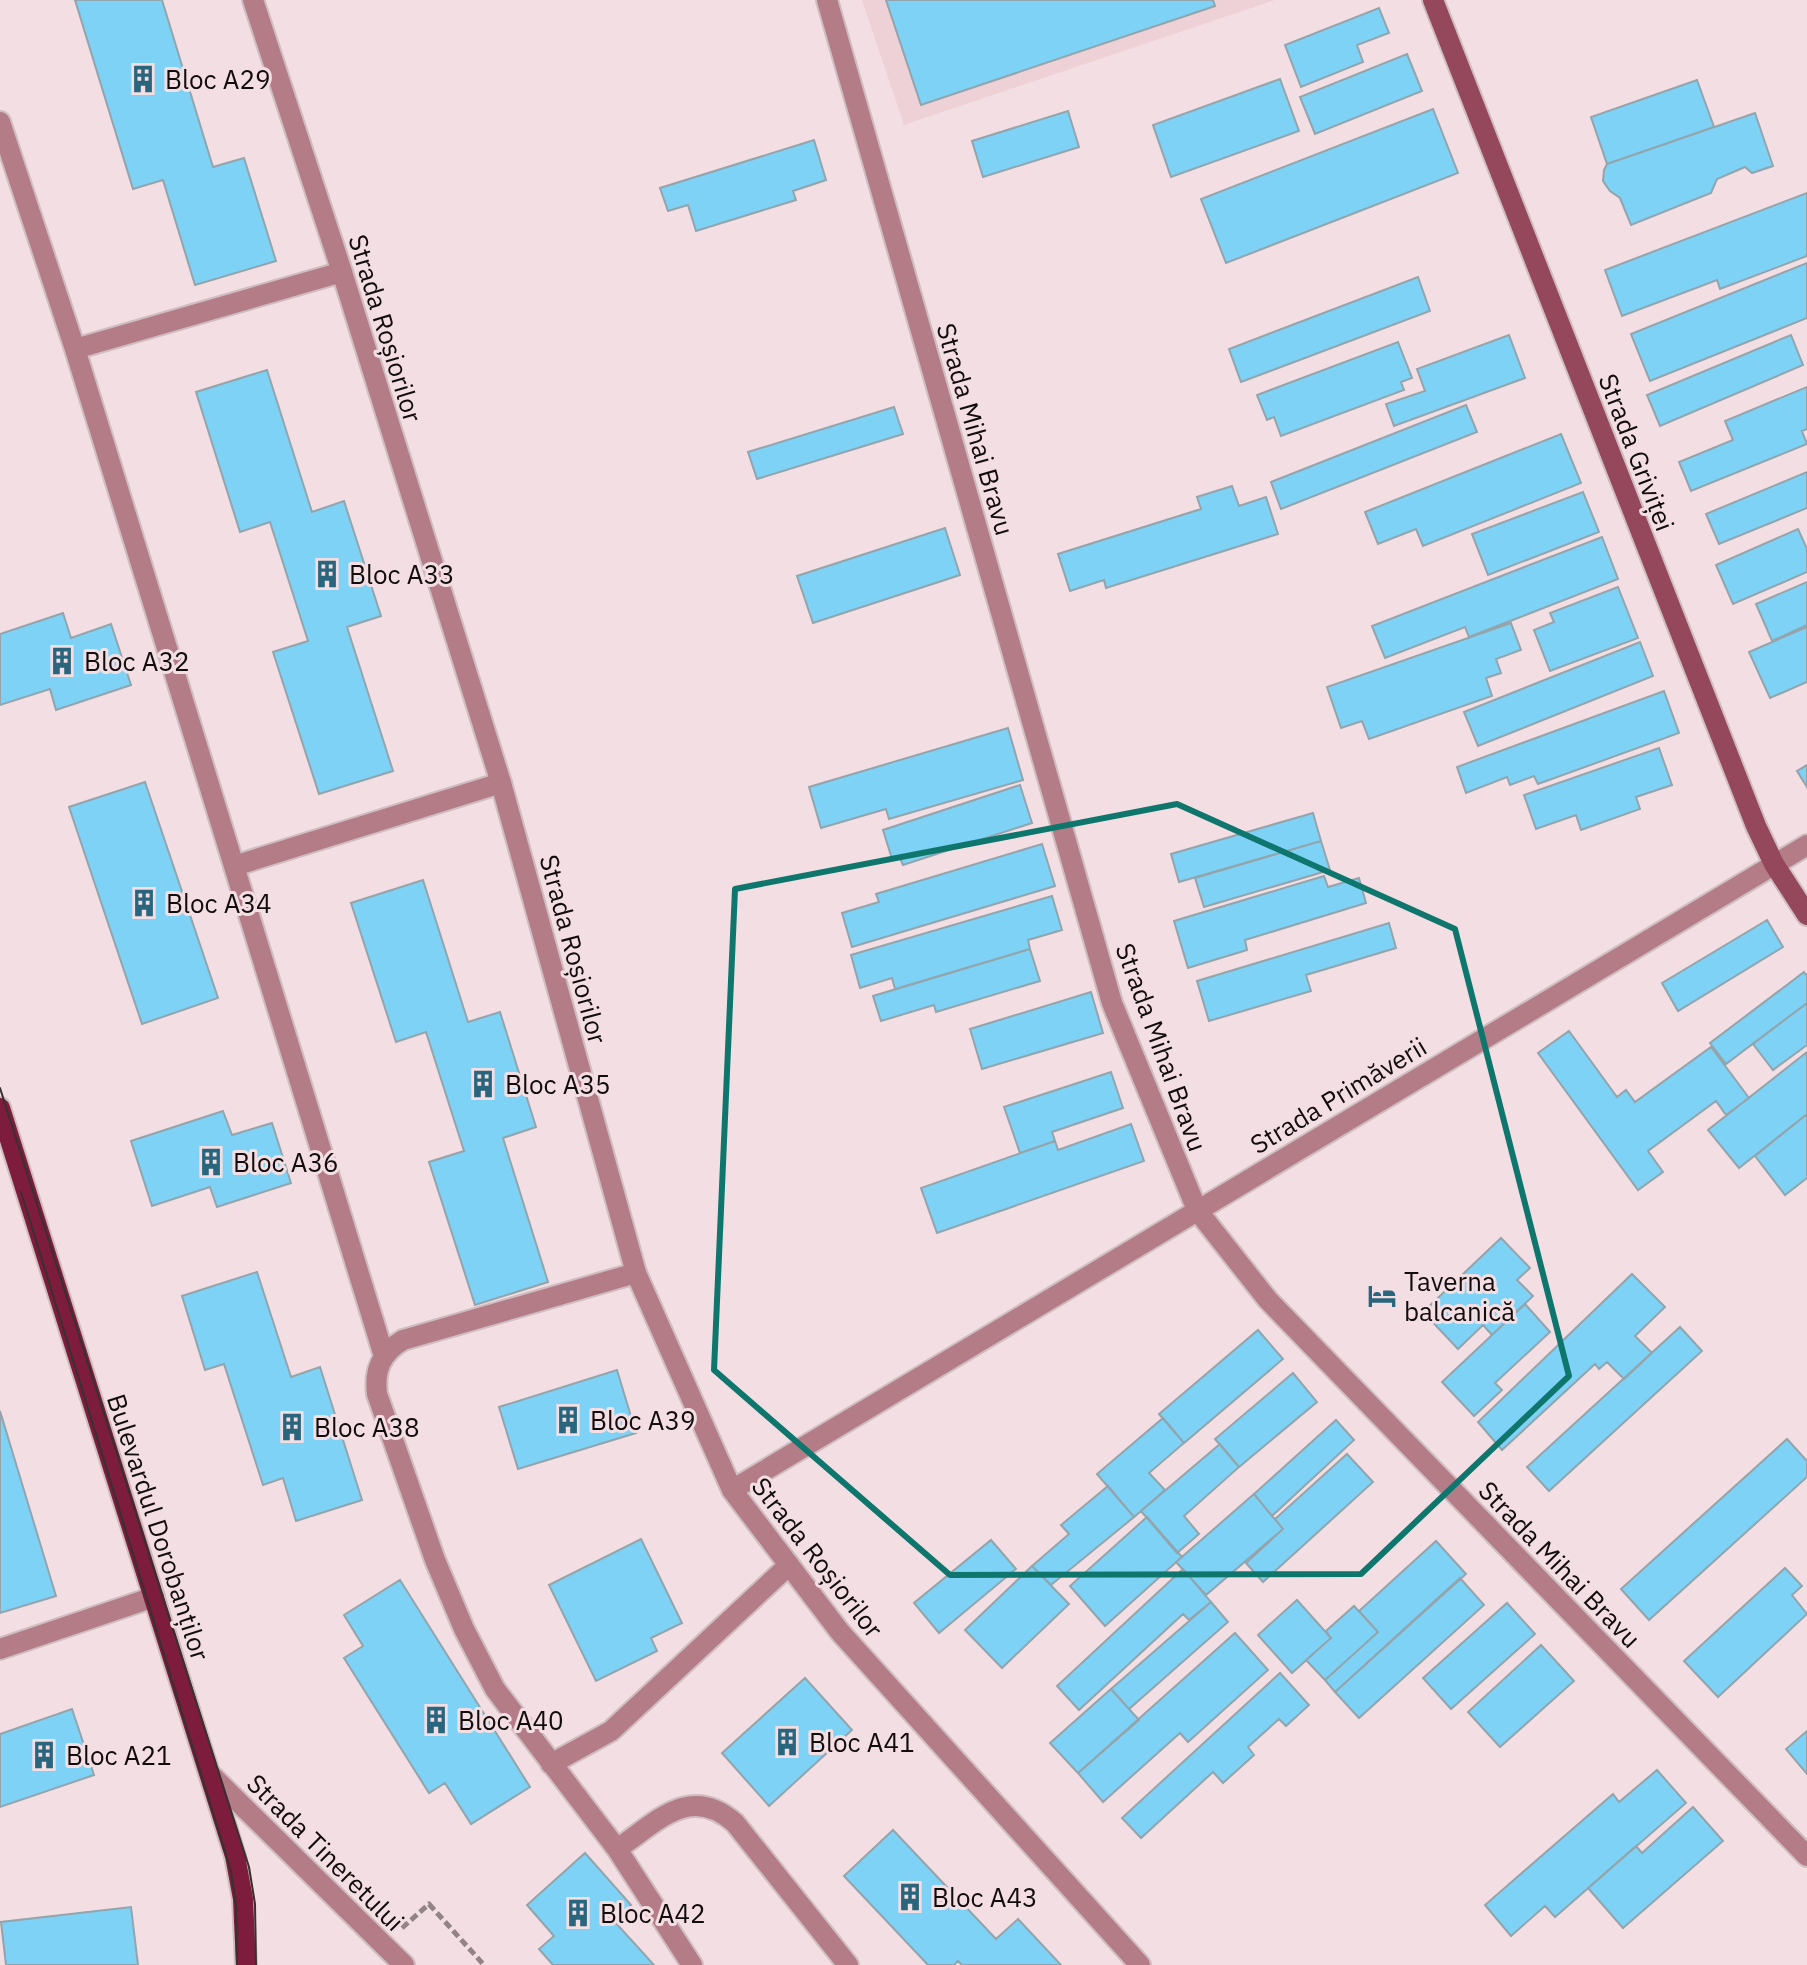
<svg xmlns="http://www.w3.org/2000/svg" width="1807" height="1965" font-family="'IBM Plex Sans',sans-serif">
<rect width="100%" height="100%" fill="#f3dfe3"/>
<!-- built -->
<path fill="#eed1d6" d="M862,0h413l-371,125z"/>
<!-- building -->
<path fill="#7dd2f6" stroke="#93a4ac" stroke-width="2" d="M75,0h87l51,167 31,-9 32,103 -81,24 -32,-105 -30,9z
M886,0h327l2,6 -294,99z
M1379,8l10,25 -32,12 6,17 -62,25 -16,-42z
M1407,54l15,37 -107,43 -15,-37z
M1280,79l19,52 -128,46 -18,-52z
M1697,80l17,47 -107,37 -16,-47z
M1433,109l25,64 -232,90 -25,-64z
M1068,111l11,36 -96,30 -11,-36z
M1755,113l18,53 -21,7 -7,-6 -28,12 -6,14 -80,32 -11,-27 -10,-7 -7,-10 1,-11 3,-6z
M814,140l12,40 -33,11 3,9 -100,31 -8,-26 -20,6 -8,-23z
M1807,193v63l-87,33 -3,-9 -95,36 -17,-46z
M1807,263v55l-157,63 -19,-47z
M1418,277l12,34 -189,71 -12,-33z
M1509,335l16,43 -131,48 -8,-22 39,-13 -8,-22z
M1791,335l12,30 -143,61 -13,-31z
M1398,342l14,36 -11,4 3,8 -123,46 -7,-19 -7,3 -10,-25z
M267,370l45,142 32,-11 37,115 -34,11 46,144 -74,23 -46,-142 35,-11 -38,-119 -30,10 -44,-140z
M1807,387v42l-5,2 5,13 -116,47 -12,-29 54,-22 -8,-19z
M1466,405l11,27 -196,77 -10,-27z
M894,407l9,27 -146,45 -9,-27z
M1561,434l20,49 -158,63 -7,-17 -38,15 -13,-32z
M1807,472v36l-88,36 -13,-30z
M1232,486l7,20 27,-9 12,37 -172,54 -2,-8 -34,11 -12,-37 143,-45 -4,-12z
M1583,492l16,40 -111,43 -16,-41z
M945,528l15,47 -147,48 -16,-47z
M1798,529l9,20v23l-74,32 -17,-39z
M1602,537l16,42 -149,58 -4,-10 -80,31 -13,-32z
M1807,582v43l-35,16 -16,-37z
M1618,587l20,51 -88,33 -16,-41 20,-8 -4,-9z
M63,613l8,25 40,-14 20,61 -75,25 -6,-21 -50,16v-71z
M1511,623l10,27 -25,9 5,14 -15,5 6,18 -123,43 -7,-18 -21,7 -14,-41z
M1807,627v55l-37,16 -21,-46z
M1640,642l13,34 -175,70 -14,-34z
M1664,691l15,42 -141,51 -4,-8 -24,9 -3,-8 -41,16 -9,-26z
M1008,728l15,52 -134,39 -3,-10 -65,19 -12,-41z
M1659,748l13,37 -36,12 4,12 -59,21 -5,-15 -40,14 -12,-34z
M1807,765v22l-10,-16z
M145,782l73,216 -76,26 -73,-217z
M1020,785l12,38 -129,42 -4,-9 -7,3 -9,-29z
M1313,813l8,28 -142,41 -8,-28z
M1321,841l9,29 -126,37 -9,-29z
M1042,844l13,42 -203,61 -10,-34 37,-11 -3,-8z
M1324,876l4,11 31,-9 7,25 -121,37 2,10 -59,18 -14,-47z
M423,880l45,142 32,-10 36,115 -33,11 45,144 -73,23 -46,-143 35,-11 -38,-119 -30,10 -45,-139z
M1052,896l10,34 -34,10 2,9 -135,40 -3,-11 -32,10 -9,-33z
M1767,920l16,27 -105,64 -16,-28z
M1389,923l7,25 -90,27 5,16 -102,30 -12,-40z
M1030,949l10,32 -104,31 -2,-7 -53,16 -8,-25z
M1804,972l3,4v27l-81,61 -16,-21z
M1091,992l12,41 -121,36 -12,-40z
M1807,1003v42l-34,25 -20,-26z
M1569,1031l48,66 9,-7 9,12 76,-55 38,51 -23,17 -10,-14 -68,50 15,21 -25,18 -100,-137z
M1807,1052v62l-68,54 -31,-38z
M1111,1072l12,36 -71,24 3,9 -35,12 -16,-46z
M223,1111l9,24 40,-12 19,60 -74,24 -7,-20 -58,19 -21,-65z
M1807,1114v64l-22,17 -30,-39z
M1131,1124l13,37 -207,72 -16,-45 134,-47 3,9z
M1501,1238l29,30 -13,12 16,16 -41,39 -9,-10 -25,24 -35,-37z
M257,1272l34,105 29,-10 42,133 -66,21 -13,-43 -20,7 -39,-121 -19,6 -23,-74z
M1632,1274l33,33 -30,29 17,17 -28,26 -17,-17 -8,7 -4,-5 -93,86 -24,-28z
M1525,1304l25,28 -55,51 7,7 -28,26 -32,-34z
M1680,1327l22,24 -153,140 -22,-24z
M1258,1330l25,29 -99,84 -25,-29z
M617,1370l19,63 -118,36 -19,-62z
M1293,1373l24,29 -78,65 -24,-28z
M0,1411l56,185 -56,17z
M1163,1418l21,25 -35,30 16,17 -31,27 -37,-43z
M1336,1420l18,20 -82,76 -18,-22z
M1787,1439l20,22v16l-158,143 -28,-31z
M1220,1444l19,23 -55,49 15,18 -22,19 -36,-42z
M1347,1454l26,28 -110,100 -17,-19 37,-34 -8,-10z
M1108,1486l26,31 -83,68 -19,-19 37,-32 -8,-9z
M1254,1494l29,35 -77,66 -30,-33z
M1147,1517l35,40 -77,69 -35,-40z
M641,1539l41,84 -31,15 6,13 -61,30 -47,-96z
M991,1540l25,29 -77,64 -25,-30z
M1436,1541l30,33 -131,118 -10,-12 53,-48 -19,-21z
M1032,1566l37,38 -67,64 -37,-38z
M1785,1568l17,18 -10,9 15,19 -89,83 -34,-36z
M1183,1569l28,33 -22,18 -6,-6 -104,96 -22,-24z
M1460,1578l24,27 -125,113 -24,-26z
M400,1580l130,207 -59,37 -26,-41 -16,10 -85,-135 19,-12 -19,-31z
M1297,1600l34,38 -39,35 -34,-38z
M1211,1602l17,20 -99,87 -18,-20z
M1507,1603l28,31 -84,75 -28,-31z
M1354,1606l24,26 -53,48 -19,-20 25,-22 -5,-7z
M1235,1633l33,37 -80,72 -8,-9 -77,69 -25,-29z
M1541,1645l33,36 -74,66 -32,-35z
M1280,1673l29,32 -23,21 -7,-7 -31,28 6,8 -31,28 -10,-11 -72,66 -19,-20z
M805,1678l47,52 -83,76 -47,-53z
M1111,1689l28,31 -61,53 -28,-30z
M72,1709l22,66 -94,32v-73z
M1807,1731v43l-21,-25z
M1657,1770l29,33 -131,114 -10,-11 -34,30 -26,-31 128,-111 6,8z
M1693,1807l30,34 -100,87 -35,-40 48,-42 6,7z
M893,1830l103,109 22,-20 43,46h-99l-4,-4 -4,4h-26l-84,-89z
M585,1853l46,52 -17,16 40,44h-101l-14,-16 15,-13 -27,-31z
M131,1907l7,58h-132l-5,-43z"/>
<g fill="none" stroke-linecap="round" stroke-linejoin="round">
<defs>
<path id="lane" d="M0,122l75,227 159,517
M75,349l267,-77
M636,1273l-233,67c-22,13 -29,30 -26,54l58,166 29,69 31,60 122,160 75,116
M384,1356l-150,-490 267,-83
M551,1764l60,-33 178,-166
M617,1849c40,-27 73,-66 118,-26l113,142"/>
<path id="street" d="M253,0l89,272 159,511 135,490 96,217 108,142 300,333
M827,0l285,1003 85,207 71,90 539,556
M732,1490l1075,-645
M0,1649l154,-52
M211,1775l193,190"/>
<path id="secondary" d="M1433,0l323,826 18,38 33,51"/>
<path id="primary" d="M0,1108l235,748 8,43 3,66"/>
</defs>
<!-- lane casing -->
<use href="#lane" stroke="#cfbdc1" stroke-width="24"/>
<!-- street casing -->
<use href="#street" stroke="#cfbdc1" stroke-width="24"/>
<!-- secondary casing -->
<use href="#secondary" stroke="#cfbdc1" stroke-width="24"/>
<!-- primary casing -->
<use href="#primary" stroke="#cfbdc1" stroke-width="24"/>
<!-- path -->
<path stroke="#918386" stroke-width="5" stroke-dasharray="8 4" stroke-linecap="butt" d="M402,1928l27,-24 55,61"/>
<!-- lane -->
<use href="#lane" stroke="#b37c87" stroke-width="20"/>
<!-- street -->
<use href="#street" stroke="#b37c87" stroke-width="20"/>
<!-- secondary -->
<use href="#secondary" stroke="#95475b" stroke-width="20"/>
<!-- primary -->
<use href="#primary" stroke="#7d1c3d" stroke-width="20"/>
<!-- tram -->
<path stroke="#383031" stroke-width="2" d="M0,1088l249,779 6,37 1,61
M21,1192l210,679 5,34 1,60"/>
</g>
<!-- marked area -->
<path fill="none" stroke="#0f766e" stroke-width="6" stroke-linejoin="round" d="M1177,804l278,125 114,447 -208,198 -411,1 -236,-205 21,-481z"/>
<!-- icons -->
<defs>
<symbol id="building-bare" viewBox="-9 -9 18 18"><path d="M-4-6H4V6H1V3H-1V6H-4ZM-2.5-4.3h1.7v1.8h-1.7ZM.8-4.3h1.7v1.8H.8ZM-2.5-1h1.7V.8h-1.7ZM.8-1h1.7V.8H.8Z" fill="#29657c" stroke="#f3dfe3" stroke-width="2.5" paint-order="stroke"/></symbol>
<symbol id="hotel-bare" viewBox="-9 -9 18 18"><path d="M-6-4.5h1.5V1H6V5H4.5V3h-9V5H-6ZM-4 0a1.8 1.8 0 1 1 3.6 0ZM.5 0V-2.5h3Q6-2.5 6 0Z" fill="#29657c" stroke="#f3dfe3" stroke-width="2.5" paint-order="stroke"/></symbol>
</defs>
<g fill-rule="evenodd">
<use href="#building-bare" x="123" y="59" width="40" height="40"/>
<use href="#building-bare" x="307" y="554" width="40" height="40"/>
<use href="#building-bare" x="42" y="641" width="40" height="40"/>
<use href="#building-bare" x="124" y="883" width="40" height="40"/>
<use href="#building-bare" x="463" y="1064" width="40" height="40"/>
<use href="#building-bare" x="191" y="1142" width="40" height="40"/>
<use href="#hotel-bare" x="1362" y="1276" width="40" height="40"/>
<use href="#building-bare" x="548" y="1400" width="40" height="40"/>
<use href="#building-bare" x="272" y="1407" width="40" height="40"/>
<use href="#building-bare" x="416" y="1700" width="40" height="40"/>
<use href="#building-bare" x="767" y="1722" width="40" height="40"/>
<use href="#building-bare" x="24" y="1735" width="40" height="40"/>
<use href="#building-bare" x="890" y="1877" width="40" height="40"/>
<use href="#building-bare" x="558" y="1893" width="40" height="40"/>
</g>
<g text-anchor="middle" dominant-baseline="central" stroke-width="6" stroke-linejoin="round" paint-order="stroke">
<!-- poi labels -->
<g font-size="26" fill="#120c0d" stroke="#f3dfe3" text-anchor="start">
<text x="165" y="79">Bloc A29</text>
<text x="349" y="574">Bloc A33</text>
<text x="84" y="661">Bloc A32</text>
<text x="166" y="903">Bloc A34</text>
<text x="505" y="1084">Bloc A35</text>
<text x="233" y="1162">Bloc A36</text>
<text x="1404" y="1281">Taverna<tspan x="1404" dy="30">balcanică</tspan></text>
<text x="590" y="1420">Bloc A39</text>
<text x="314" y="1427">Bloc A38</text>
<text x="458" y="1720">Bloc A40</text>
<text x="809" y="1742">Bloc A41</text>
<text x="66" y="1755">Bloc A21</text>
<text x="932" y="1897">Bloc A43</text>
<text x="600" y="1913">Bloc A42</text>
</g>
<!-- street labels -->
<g font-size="26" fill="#120c0d" stroke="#f3dfe3">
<text transform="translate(386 328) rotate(73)">Strada Roșiorilor</text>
<text transform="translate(976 429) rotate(74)">Strada Mihai Bravu</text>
<text transform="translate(1637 452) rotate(69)">Strada Griviței</text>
<text transform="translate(574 949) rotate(75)">Strada Roșiorilor</text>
<text transform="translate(1162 1047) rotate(70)">Strada Mihai Bravu</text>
<text transform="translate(1338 1095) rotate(-31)">Strada Primăverii</text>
<text transform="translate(159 1527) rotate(72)">Bulevardul Dorobanților</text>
<text transform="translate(818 1557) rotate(52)">Strada Roșiorilor</text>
<text transform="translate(1560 1564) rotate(46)">Strada Mihai Bravu</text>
<text transform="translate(326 1852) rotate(45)">Strada Tineretului</text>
</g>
</g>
</svg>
